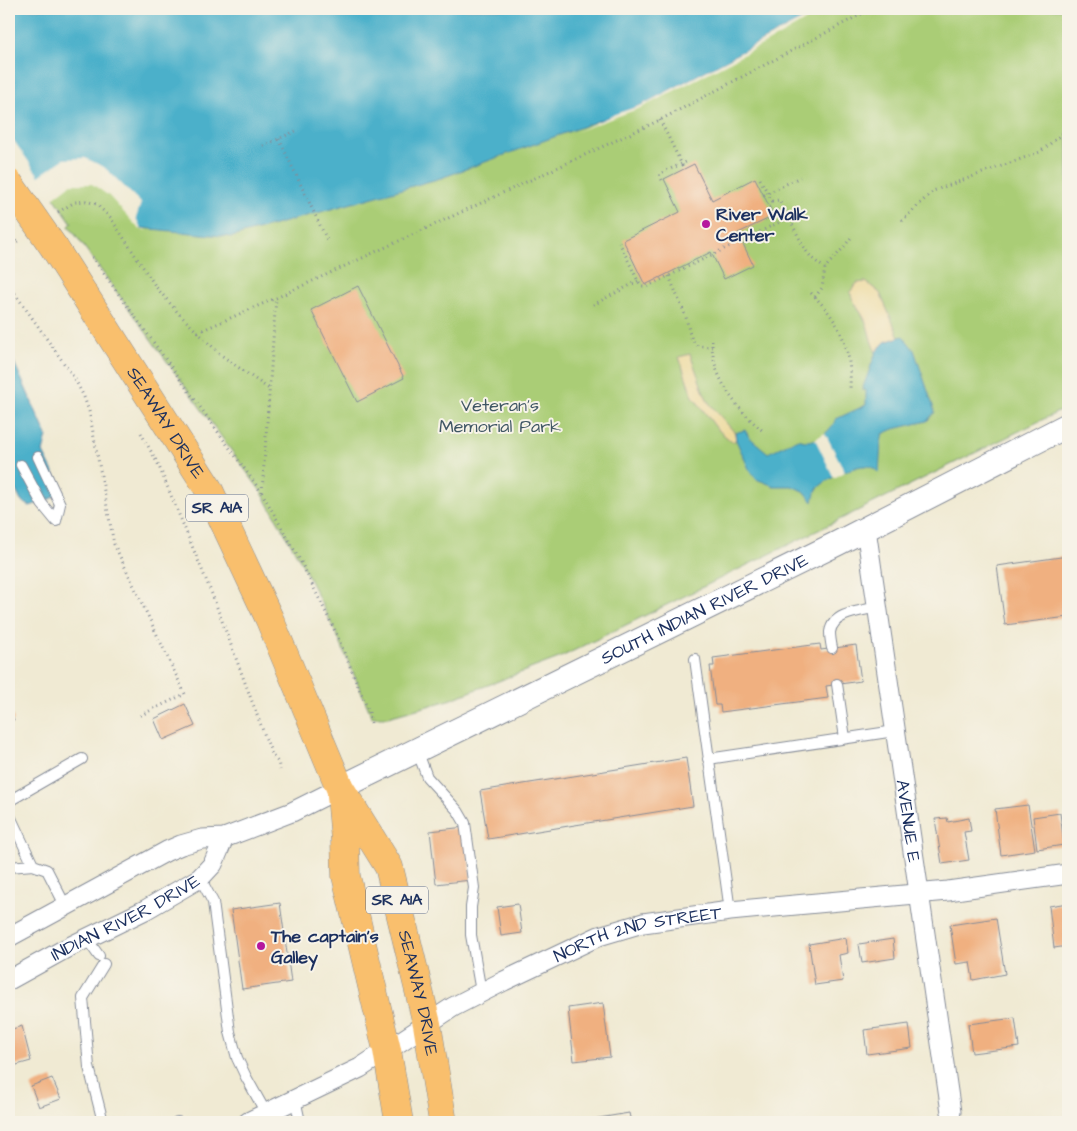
<svg xmlns="http://www.w3.org/2000/svg" width="1077" height="1131" font-family="'Architects Daughter',sans-serif">
<rect width="100%" height="100%" fill="#f7f3e8"/>
<filter id="ink" filterUnits="userSpaceOnUse"><feTurbulence type="fractalNoise" baseFrequency=".02" numOctaves="2"/><feDisplacementMap in="SourceGraphic" scale="10" xChannelSelector="R" yChannelSelector="G"/><feConvolveMatrix kernelMatrix="1 2 1 2 8 2 1 2 1" color-interpolation-filters="sRGB"/></filter>
<filter id="wash" filterUnits="userSpaceOnUse"><feTurbulence type="fractalNoise" baseFrequency=".0096" numOctaves="4" result="noise"/><feDisplacementMap in="SourceGraphic" scale="20" xChannelSelector="R" yChannelSelector="G"/><feGaussianBlur stdDeviation="1.12" result="paint"/><feColorMatrix in="noise" values="0 0 0 0 0 0 0 0 0 0 0 0 0 0 0 0 0 1.4 0 .05"/><feComposite in="paint" operator="in"/></filter>
<g filter="url(#wash)">
<rect width="100%" height="100%" fill="#f0ead3"/>
<!-- green -->
<path fill="#aacd76" stroke="#627e6a" d="M822,9h246v398l-509,251 -113,43 -58,16h-16l-35,-82 -37,-75 -38,-67 -193,-267 3,-3 -19,-27 18,-14z"/>
<!-- sand -->
<path fill="#eeda9e" stroke="#84847e" d="M866,282l14,11 19,44 -14,5 -9,10c-5,-9 -6,-17 -9,-27 -4,-12 -14,-21 -17,-33l7,-9z
M690,354l14,39 5,10 26,30 1,7 -4,2 -15,-13 -25,-34 -13,-38z"/>
<!-- water -->
<path fill="#4bb0ca" stroke="#337094" d="M9,9h813l-180,96 -201,73 -209,59 -91,-9 -31,-34 -18,-13 -21,1 -62,47z
M903,336l11,14 21,62 -8,9 -33,8 -11,5 -2,8 -2,31c-4,-4 -8,-7 -14,-7 -10,-1 -40,14 -47,22 -3,4 -4,8 -5,14l-8,-10 -13,-6h-18l-18,-7 -7,-10 -13,-29 -1,-7 10,-3 4,7 19,16 30,-14c15,7 32,-6 38,-20l30,-14v-15h-4l14,-38 9,-10z
M9,351l38,85 -4,16 15,30 -5,3 5,9 -8,5 -20,7 -9,-5 -12,-25z"/>
<!-- pier -->
<path fill="#f0ead3" d="M822,9h3l-48,28 -134,70 -68,25 40,-18 27,-9z
M9,134l30,42 25,-17 21,-1 19,9 37,36 -5,15 5,10 8,3 -10,-2 -30,-33 -17,-12h-21l-62,48z
M825,433l20,39 -11,6 -19,-39z"/>
<g id="blocks">
<!-- building -->
<path fill="#f0b080" d="M694,164l18,36 43,-22 19,38 -36,17 15,32 -29,14 -13,-27 -66,33 -22,-45 57,-28 -16,-33z
M358,286l46,92 -47,24 -46,-92z
M1068,556v61l-63,8 -8,-59z
M820,644l1,6 35,-5 5,36 -35,5 2,12 -107,14 -1,-7h-5l-5,-39h4l-1,-8z
M185,704l10,22 -32,14 -9,-21z
M9,707l5,13 -5,2z
M686,758l7,48 -205,33 -8,-48z
M1028,805l7,45 -34,5 -6,-46z
M1060,813l4,32 -27,4 -4,-32z
M947,818l1,4 21,-4 2,13 -7,1 5,28 -27,4 -7,-45z
M465,827l6,53 -35,4 -6,-53z
M280,903l11,79 -49,7 -11,-79z
M1068,903v43l-14,2 -5,-42z
M518,904l4,29 -21,3 -4,-29z
M996,918l9,56 -32,6 -3,-18 -14,2 -6,-39z
M846,938l2,15 -9,2 4,26 -28,4 -6,-41z
M893,939l2,19 -33,5 -3,-19z
M603,1003l7,54 -36,4 -6,-53z
M1015,1018l4,29 -47,6 -4,-29z
M909,1024l3,24 -45,6 -3,-24z
M22,1026l9,35 -18,5 -4,-17v-19z
M52,1078l9,21 -22,8 -8,-21z
M629,1113l2,9h-37l-1,-3z"/>
</g>
</g>
<g filter="url(#ink)">
<use href="#blocks" fill-opacity="0" stroke="#868c98" stroke-width="1"/>
<g fill="none" stroke-linecap="round" stroke-linejoin="round">
<defs>
<path id="service" d="M38,457l22,47 -4,17
M21,465l21,39 14,17
M832,648c-1,-5 -2,-11 -2,-16 3,-20 32,-21 48,-25
M695,659l35,252
M837,684l8,54
M417,750l10,27 31,34 7,12 9,65 -3,19v28l10,57
M708,759l187,-28
M9,801l73,-42
M9,814l24,51
M9,867l24,-2 14,5 19,37
M200,878l13,24 17,130 7,26 9,19 20,36
M87,939l12,17
M295,1099l5,23
M103,1122l-14,-55 -6,-69 21,-34
M177,1122h1"/>
<g id="minor">
<path id="s1" d="M866,529l85,583"/>
<path d="M9,937l158,-86 14,-6 21,-6 22,-1 68,-26 48,-24"/>
<path id="s2" d="M9,980l56,-31 80,-39 55,-32 13,-14 11,-26"/>
<path id="s3" d="M248,1122l112,-54 93,-61 51,-26 95,-45 44,-13 87,-12 218,-20 120,-17"/>
</g>
<g id="tertiary">
<path id="s4" d="M340,788l498,-245 230,-118"/>
</g>
<g id="primary">
<path id="s5" d="M55,249l153,239 61,130 71,170 49,79 38,157 16,98"/>
<path d="M341,795l4,46 1,35 41,174 12,72"/>
</g>
</defs>
<!-- service casing -->
<use href="#service" stroke="#868c98" stroke-width="12"/>
<!-- minor casing -->
<use href="#minor" stroke="#868c98" stroke-width="21"/>
<!-- tertiary casing -->
<use href="#tertiary" stroke="#868c98" stroke-width="26"/>
<!-- primary casing -->
<use href="#primary" stroke="#868c98" stroke-width="29"/>
<!-- path -->
<path stroke="#868c98" stroke-width="3" stroke-dasharray="1 4" stroke-linecap="butt" d="M660,120l24,49
M279,139l49,103
M263,146l35,-16
M760,179l12,22 7,-1c5,10 11,19 15,28 10,19 12,28 31,40
M662,180l-3,-6 29,-13
M764,195l36,-18
M58,212l17,-10 11,-1 10,3 14,13 46,70 24,28 41,40 48,34
M902,221l31,-30 107,-39 28,-23
M619,242l19,39 4,5h6l140,-68
M9,248l11,-9
M92,257l170,236 38,67 37,75 32,77 2,12
M669,276l17,41 3,14 3,9 6,6 14,1
M9,285l66,94 9,18 5,14 25,133 71,150 -46,22
M811,293c29,28 41,55 39,96
M815,297l7,-9 3,-20 19,-21 9,-12
M593,305l45,-24
M198,332l78,-34 384,-178 211,-111
M712,340c-1,37 24,68 51,91
M141,433l17,31 54,130 60,161 6,7 2,8
M262,492l14,-194"/>
<!-- service -->
<use href="#service" stroke="#fff" stroke-width="10"/>
<!-- minor -->
<use href="#minor" stroke="#fff" stroke-width="19"/>
<!-- tertiary -->
<use href="#tertiary" stroke="#fff" stroke-width="24"/>
<!-- primary -->
<use href="#primary" stroke="#f9bf6d" stroke-width="28"/>
<!-- rail -->
<path stroke="#1b2f5e" stroke-width="4" d="M1050,1122l18,-3"/>
<defs>
<path id="primary-bridge" d="M9,183l46,66"/>
</defs>
<!-- primary-bridge casing -->
<use href="#primary-bridge" stroke="#868c98" stroke-width="29" stroke-linecap="butt"/>
<!-- primary-bridge -->
<use href="#primary-bridge" stroke="#f9bf6d" stroke-width="28"/>
</g>
</g>
<!-- markers -->
<g fill="#b5179e" stroke="#f7f3e8" stroke-width="2">
<circle cx="706" cy="224" r="5"/>
<circle cx="261" cy="946" r="5"/>
</g>
<g text-anchor="middle" dominant-baseline="central" stroke-width="4" stroke-linejoin="round" paint-order="stroke">
<!-- shield labels -->
<g fill="#f7f3e8" stroke="#5d6a87" stroke-width="1">
<rect x="186" y="494.5" width="62" height="27" rx="4"/>
<rect x="366" y="886.5" width="62" height="27" rx="4"/>
</g>
<g font-size="16" font-weight="bold" fill="#1b2f5e">
<text x="217" y="508">SR A1A</text>
<text x="397" y="900">SR A1A</text>
</g>
<!-- poi labels -->
<g font-size="18" font-weight="bold" fill="#1b2f5e" stroke="#f7f3e8" text-anchor="start">
<text x="716" y="214">River Walk<tspan x="716" dy="21">Center</tspan></text>
<text x="271" y="936">The captain's<tspan x="271" dy="21">Galley</tspan></text>
</g>
<!-- park labels -->
<g font-size="18" fill="#3f5664" stroke="#f7f3e8">
<text x="500" y="405">Veteran's<tspan x="500" dy="21">Memorial Park</tspan></text>
</g>
<!-- street labels -->
<g font-size="18" fill="#1b2f5e" stroke="#f7f3e8">
<text stroke="none"><textPath href="#s5" startOffset="206">SEAWAY DRIVE</textPath></text>
<text stroke="none"><textPath href="#s4" startOffset="406">SOUTH INDIAN RIVER DRIVE</textPath></text>
<text stroke="none"><textPath href="#s1" startOffset="295">AVENUE E</textPath></text>
<text stroke="none"><textPath href="#s2" startOffset="132">INDIAN RIVER DRIVE</textPath></text>
<text stroke="none"><textPath href="#s3" startOffset="436">NORTH 2ND STREET</textPath></text>
<text stroke="none"><textPath href="#s5" startOffset="834">SEAWAY DRIVE</textPath></text>
</g>
</g>
<!-- margin -->
<rect width="1077" height="1131" fill="none" stroke="#f7f3e8" stroke-width="30"/>
</svg>
